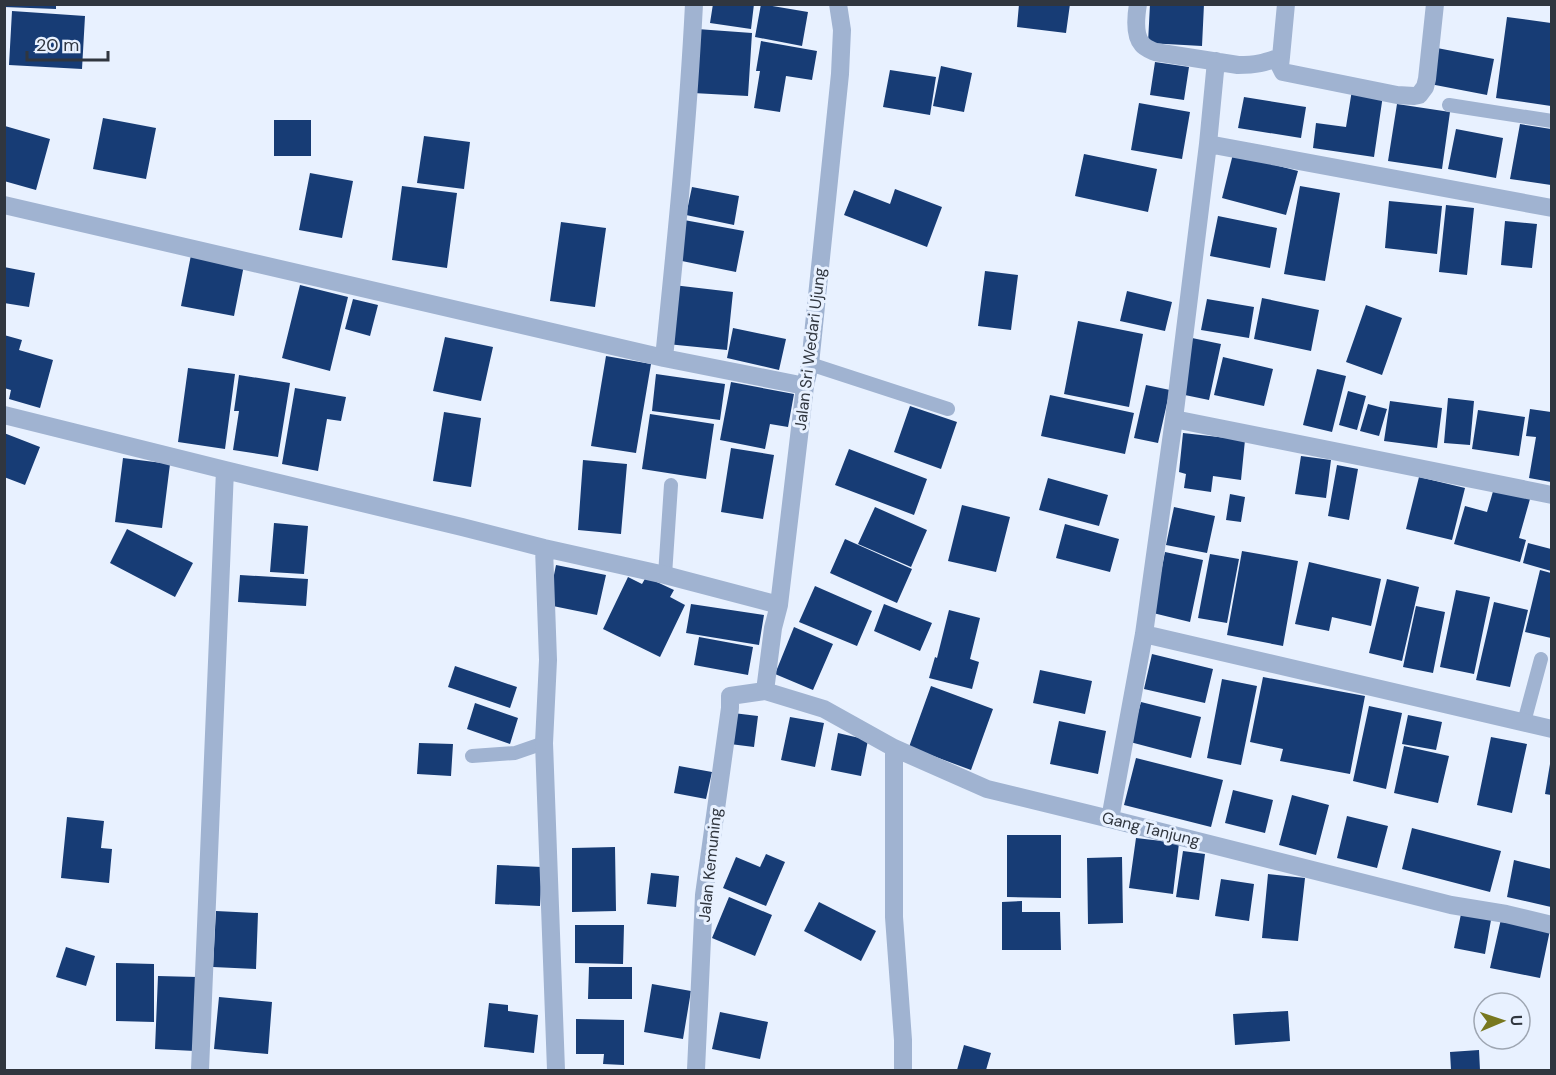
<svg xmlns="http://www.w3.org/2000/svg" width="1556" height="1075" font-family="'DM Sans',sans-serif">
<rect width="100%" height="100%" fill="#e8f1ff"/>
<!-- building -->
<path fill="#173c75" d="M4,4h52v5l-52,-2z
M713,4h41l-3,25 -41,-6z
M761,4l47,8 -6,34 -47,-9z
M1019,4h51l-4,29 -49,-6z
M1150,4h54l-2,42 -54,-3z
M12,11l73,5 -3,53 -73,-4z
M1507,17l44,6v83l-55,-8z
M697,29l55,4 -4,63 -55,-3z
M761,41l56,10 -5,29 -26,-4 -6,36 -26,-4 6,-37h-4z
M1437,48l57,11 -7,36 -57,-11z
M1155,62l34,5 -5,33 -34,-5z
M941,66l31,7 -8,39 -31,-6z
M890,70l46,7 -6,38 -47,-8z
M1352,90l31,5 -9,62 -61,-9 3,-25 30,4z
M1244,97l62,10 -5,31 -63,-10z
M1139,103l51,9 -8,47 -51,-9z
M1397,104l53,8 -8,57 -54,-8z
M103,118l53,10 -10,51 -53,-10z
M274,120h37v36h-37z
M1520,124l31,5v56l-41,-6z
M5,126l45,13 -14,51 -32,-9z
M1456,129l47,9 -7,40 -48,-9z
M424,136l46,6 -6,47 -47,-6z
M1084,154l73,15 -9,43 -73,-16z
M1233,154l65,17 -12,44 -64,-17z
M310,173l43,8 -11,57 -43,-8z
M402,186l55,7 -10,75 -55,-8z
M1300,186l40,7 -15,88 -41,-7z
M692,187l47,9 -5,29 -48,-10z
M895,189l47,18 -15,40 -83,-32 10,-25 36,14z
M1389,201l53,5 -5,48 -52,-6z
M1446,205l28,3 -7,67 -28,-3z
M1218,216l59,12 -7,40 -60,-12z
M684,220l60,11 -8,41 -59,-12z
M1505,221l32,3 -5,44 -31,-3z
M561,222l45,6 -11,79 -45,-6z
M191,255l53,10 -10,51 -53,-10z
M4,267l31,6 -6,34 -25,-4z
M985,271l33,4 -7,55 -33,-4z
M300,285l48,12 -18,74 -48,-13z
M673,285l60,7 -6,58 -60,-6z
M1127,291l45,11 -7,29 -45,-10z
M1262,298l57,12 -8,41 -57,-12z
M353,299l25,6 -8,31 -25,-7z
M1207,299l47,8 -5,31 -48,-8z
M1366,305l36,13 -20,57 -36,-13z
M1078,321l65,13 -14,73 -65,-13z
M733,328l53,11 -7,31 -52,-12z
M4,335l18,5 -3,10 34,10 -13,48 -31,-9 2,-9 -7,-2z
M445,337l48,10 -12,54 -48,-10z
M1192,338l29,6 -12,56 -29,-6z
M606,356l45,8 -15,89 -45,-7z
M1223,357l50,12 -9,37 -50,-11z
M188,368l47,6 -10,75 -47,-7z
M1317,369l29,7 -14,56 -29,-7z
M656,374l69,10 -5,36 -68,-9z
M239,375l51,8 -12,74 -45,-7 6,-39h-5z
M731,382l63,12 -6,33 -18,-3 -5,25 -45,-9z
M1146,385l24,5 -12,53 -24,-5z
M295,388l51,9 -5,24 -14,-2 -9,52 -36,-7z
M1348,391l18,5 -9,34 -18,-5z
M1050,395l84,18 -9,41 -84,-18z
M1448,398l26,3 -4,44 -26,-2z
M1390,401l52,7 -5,40 -53,-7z
M1368,404l19,5 -8,27 -19,-5z
M910,406l47,16 -16,47 -47,-17z
M1530,409l21,3v70l-22,-4 7,-41 -10,-1z
M1478,410l47,7 -6,39 -47,-7z
M444,412l37,6 -10,69 -38,-6z
M650,414l64,10 -8,55 -64,-10z
M4,433l36,14 -15,38 -21,-8z
M1183,433l62,7 -4,40 -28,-4 -2,16 -27,-4 2,-14 -7,-2z
M731,448l43,7 -11,64 -42,-7z
M849,449l78,30 -13,36 -79,-30z
M1301,456l30,4 -5,38 -31,-4z
M123,458l47,6 -8,64 -47,-6z
M583,460l44,4 -6,70 -43,-4z
M1337,465l21,4 -9,51 -21,-4z
M1419,477l46,11 -13,52 -46,-11z
M1048,478l60,17 -9,31 -60,-16z
M1494,488l36,11 -11,39 7,2 -6,22 -66,-18 11,-38 22,6z
M1230,494l15,3 -4,25 -15,-2z
M962,505l48,12 -14,55 -48,-11z
M875,507l52,23 -16,37 -53,-23z
M1174,507l41,9 -8,37 -41,-8z
M274,523l34,3 -4,48 -34,-2z
M1065,524l54,15 -9,33 -54,-14z
M127,529l66,34 -18,34 -65,-34z
M845,539l67,30 -15,34 -67,-30z
M1528,543l23,6v22l-28,-8z
M1242,551l56,10 -15,85 -56,-11z
M1165,552l38,8 -13,62 -37,-9z
M1210,554l29,5 -12,64 -29,-5z
M1309,562l72,17 -10,47 -39,-9 -3,14 -34,-7z
M556,565l50,10 -9,40 -49,-10z
M1540,570l11,3v65l-26,-6z
M240,575l68,4 -2,27 -68,-4z
M628,577l14,7 4,-7 28,13 -4,7 15,8 -25,52 -57,-28z
M1387,579l32,8 -17,74 -33,-8z
M815,586l57,25 -15,35 -58,-24z
M1456,590l34,7 -16,77 -34,-7z
M1494,602l34,8 -18,77 -34,-7z
M691,604l73,11 -5,30 -73,-12z
M884,604l48,19 -12,28 -46,-20z
M1416,606l29,6 -12,61 -30,-6z
M949,610l31,8 -10,41 9,3 -7,27 -43,-11 6,-21 2,1z
M794,627l39,17 -20,46 -38,-16z
M699,637l54,10 -5,28 -54,-10z
M1152,654l61,15 -8,34 -61,-14z
M455,666l62,21 -7,21 -62,-21z
M1040,670l52,11 -7,33 -52,-11z
M1263,677l102,19 -15,78 -70,-13 3,-12 -33,-7z
M1222,679l35,7 -16,79 -34,-7z
M931,686l62,23 -22,61 -62,-23z
M1141,702l60,15 -10,41 -61,-16z
M475,703l43,15 -8,26 -43,-15z
M1369,706l33,7 -16,76 -33,-8z
M733,713l25,3 -4,31 -24,-3z
M1408,715l34,7 -6,28 -34,-6z
M790,717l34,6 -9,44 -34,-7z
M1059,721l47,10 -8,43 -48,-10z
M838,733l30,7 -7,36 -30,-6z
M1491,737l36,7 -15,69 -35,-8z
M419,743l34,1 -2,32 -34,-2z
M1404,746l45,10 -11,47 -44,-10z
M1136,758l87,22 -12,47 -87,-22z
M1550,764h1v31l-6,-1z
M679,766l33,6 -6,27 -32,-6z
M1233,790l40,10 -8,33 -40,-10z
M1292,795l37,10 -13,50 -37,-10z
M1347,816l41,10 -11,42 -40,-10z
M67,817l37,4 -3,27 11,1 -3,34 -48,-5z
M1412,828l89,23 -11,41 -88,-23z
M1007,835h54v63l-54,-1z
M1136,838l43,5 -6,51 -44,-6z
M615,847l1,64 -44,1v-64z
M1183,851l22,3 -6,46 -23,-3z
M766,854l19,8 -19,44 -43,-18 13,-31 24,10z
M1122,857l1,66 -35,1 -1,-66z
M1514,860l37,9v38l-44,-10z
M497,865l45,2 -2,39 -45,-2z
M651,873l28,3 -3,31 -29,-3z
M1268,874l37,4 -7,63 -36,-3z
M1221,879l33,5 -5,37 -34,-5z
M729,897l43,18 -17,41 -43,-18z
M1022,901v11h38l1,38h-59v-48z
M819,902l57,29 -15,30 -57,-30z
M216,911l42,2 -2,56 -43,-2z
M1461,914l30,6 -6,34 -31,-6z
M1501,919l49,11 -10,48 -50,-10z
M575,925h49l-1,39 -48,-1z
M66,947l29,9 -9,30 -30,-9z
M116,963l38,1v58l-38,-1z
M589,967h43v32h-44z
M158,976l40,1 -3,74 -40,-2z
M652,984l39,7 -8,48 -39,-7z
M219,997l53,5 -4,52 -54,-5z
M489,1003l19,2v6l30,4 -4,38 -50,-6z
M1288,1011l2,30 -55,4 -2,-31z
M720,1012l48,10 -8,37 -48,-10z
M576,1019l48,1v45l-21,-1 1,-10h-28z
M964,1045l27,8 -5,17h-29z
M1479,1050l1,20h-29l-1,-18z"/>
<g fill="none" stroke-linecap="round" stroke-linejoin="round">
<!-- service -->
<path stroke="#a0b3d1" stroke-width="14" d="M1449,105l103,16
M810,364l138,45
M665,575l6,-90
M1524,722l17,-63
M472,756l43,-3 29,-10"/>
<!-- minor -->
<path stroke="#a0b3d1" stroke-width="18" d="M1138,4c-2,12 -4,31 4,40 3,4 9,6 13,8l83,13c19,0 25,-2 43,-8l5,-53
M1281,57l-1,9 3,6 114,23 17,1 5,-1 6,-8 2,-8 8,-75
M1208,144l344,64
M4,205l660,153 141,28
M664,358c12,-117 24,-235 30,-354
M4,415l221,55 237,57 82,21 121,27 114,30
M1174,419l378,76
M544,548l4,112 -4,83 12,327
M1144,634l408,95
M765,691l8,-63 6,-23 26,-219 5,-22 30,-290 2,-44 -4,-26
M894,748v169l9,123v30
M1110,819l34,-185 30,-215 34,-275 8,-83
M200,1070l25,-600
M696,1070l8,-175 26,-187v-12l35,-5 59,18 70,39 93,41 123,30 341,86 55,9 46,11"/>
</g>
<g text-anchor="middle" dominant-baseline="central" stroke-width="6" stroke-linejoin="round" paint-order="stroke">
<!-- street labels -->
<g font-size="16" fill="#30363f" stroke="#e8f1ff">
<text transform="translate(810 349) rotate(-83)">Jalan Sri Wedari Ujung</text>
<text transform="translate(1151 829) rotate(14)">Gang Tanjung</text>
<text transform="translate(710 865) rotate(-84)">Jalan Kemuning</text>
</g>
</g>
<!-- border -->
<rect width="1556" height="1075" fill="none" stroke="#30363f" stroke-width="12"/>
<!-- north arrow -->
<g transform="translate(1502 1021) rotate(88)"><circle r="28" fill="#e8f1ff" stroke="#9ea6b2" stroke-width="1.5"/>
<path d="M0-4.5L10 22L0 15L-10 22Z" fill="#78781f"/>
<text y="-9" font-size="16" font-weight="bold" text-anchor="middle" fill="#30363f">U</text>
</g>
<!-- scale -->
<path d="M27 51v9h81v-9" fill="none" stroke="#30363f" stroke-width="3"/>
<text x="36" y="51" font-size="18" fill="#30363f" stroke="#e8f1ff" stroke-width="4.5" paint-order="stroke">20 m</text>
</svg>
